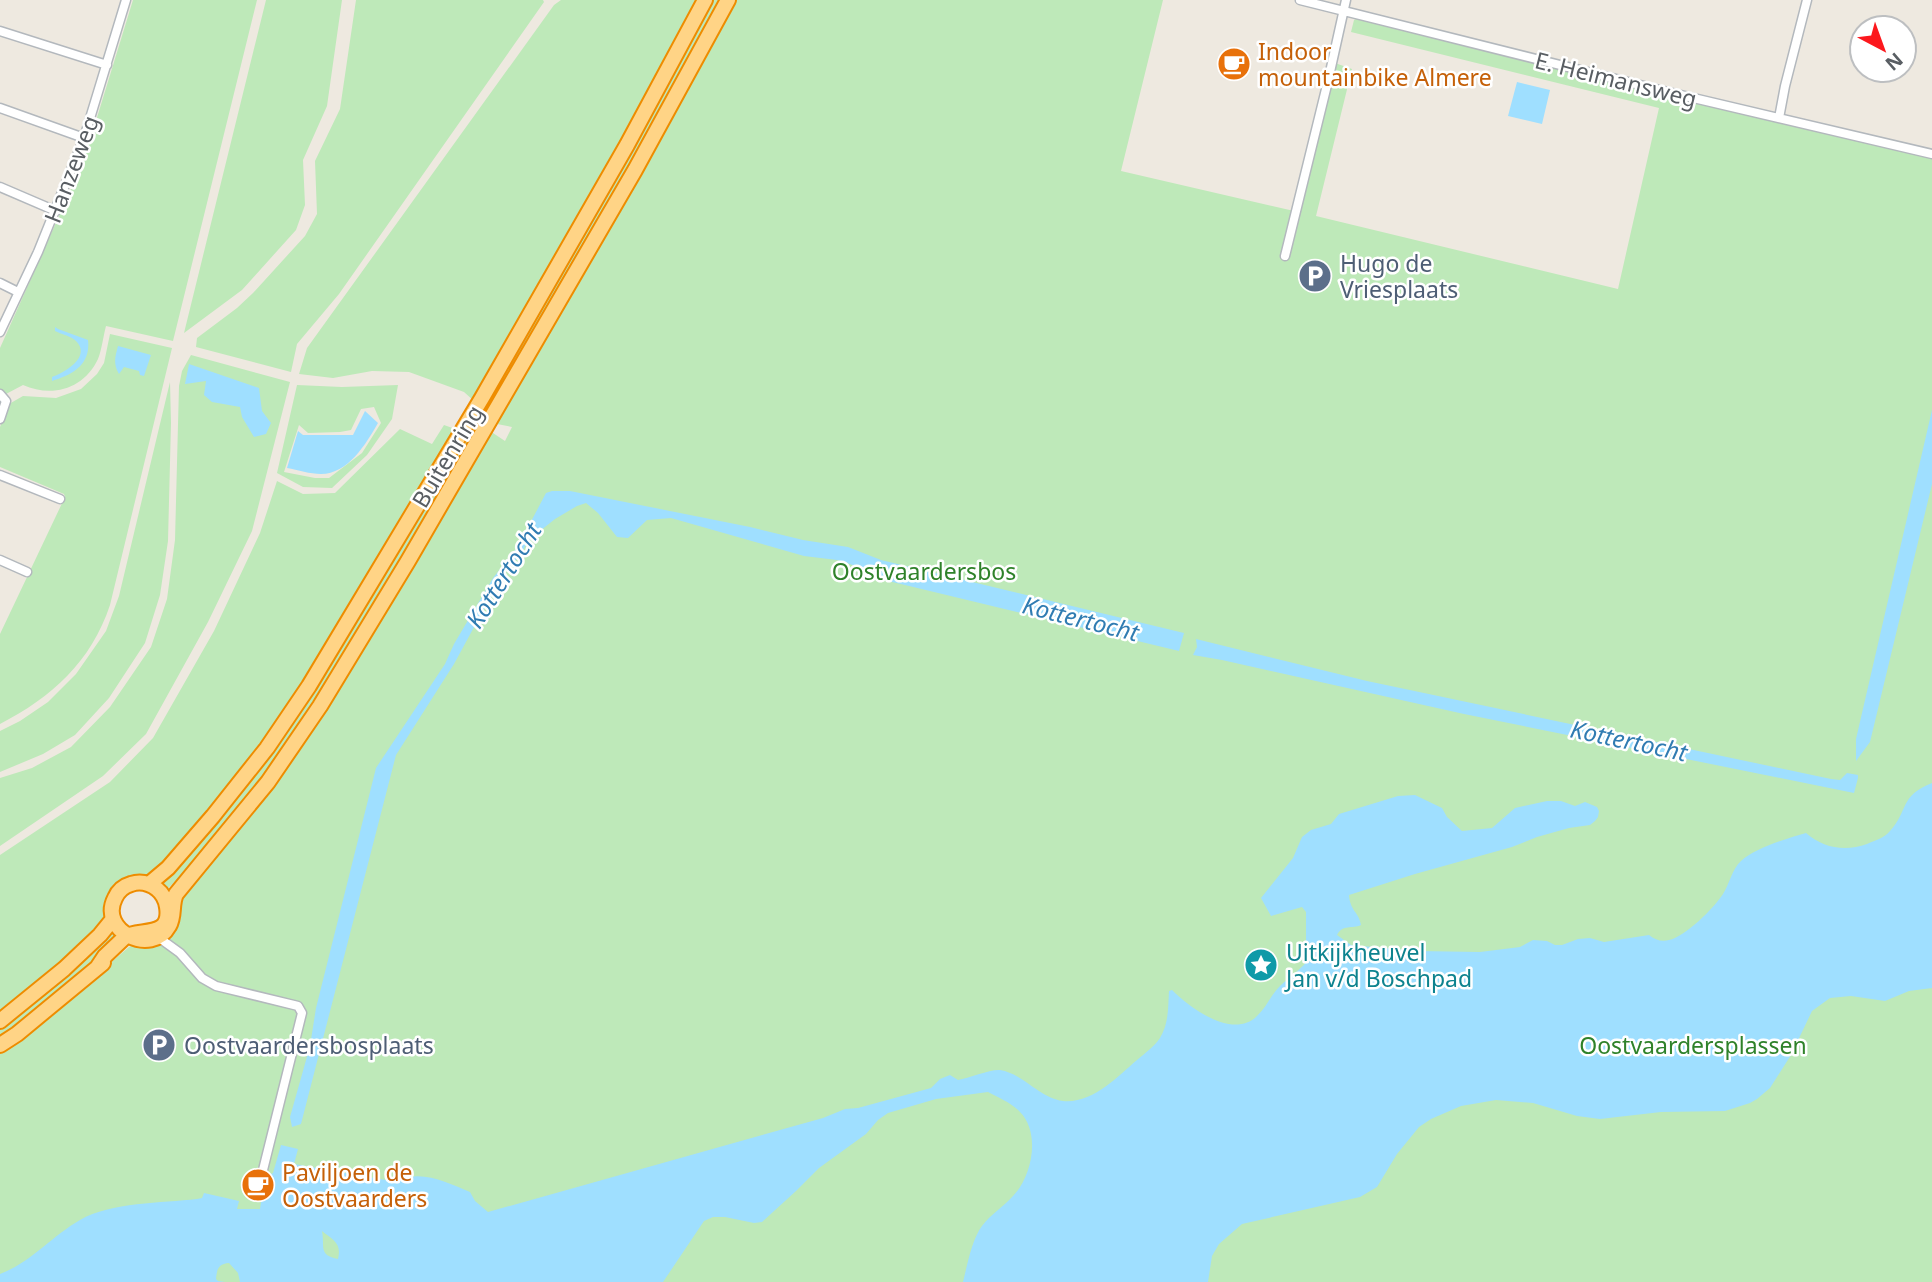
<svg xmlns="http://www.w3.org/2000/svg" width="1932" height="1282" font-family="'Noto Sans',sans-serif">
<rect width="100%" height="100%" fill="#eee9e0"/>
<!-- green -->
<path fill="#bee9b9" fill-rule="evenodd" d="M133,0h124l-84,341 -67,-15c-3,11 -4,23 -8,33 -14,30 -46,39 -75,26l-17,9 -6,-4v-42l84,-188z
M266,0h76l-15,106 -24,54 2,45 -9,25 -54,60 -58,43z
M356,0h187l1,2 -205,292 -42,50 -6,28 -95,-25 1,-9 40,-30 16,-15 52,-57 12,-22 -2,-53 25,-52z
M561,0h139l-122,221 -104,180 -10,-9 -55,-20 -37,-1 -39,7 -34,-4 8,-26 247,-343z
M713,0h11l-264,465 -172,281 -91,115 -31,29 -7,-7c36,-40 75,-79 107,-122 35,-48 65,-99 96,-150l304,-524z
M735,0h428l-42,171 173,40 41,-148 17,6 -36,147 302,73 41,-181 -308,-76 3,-12 4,-2 574,139v1125h-1932v-228l31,-23 98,-84c9,-4 21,-5 31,-1l15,-16 5,-34 78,-92 232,-373 15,10 7,-14 -15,-3 117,-204z
M110,334l62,14 -62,257c-19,57 -58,92 -110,119v-90l65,-137 -1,-3 -64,-27v-40l9,-23 14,-8 33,2 25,-9 16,-15 7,-11z
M191,355l99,27 -38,149 -44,91 -62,112 -43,42 -103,70v-68l32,-10 39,-21 39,-40 41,-60 16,-48 8,-59 4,-154 3,-15z
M170,382l1,41 -3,118 -8,54 -15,48 -36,55 -34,37 -32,19 -43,18v-41l20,-10 28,-19 28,-28 30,-43 13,-35z
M297,385l45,2 56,-2 -6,34 -25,36 -35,33 -29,-1 -26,-14zM374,407l7,16 -19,30 -33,25h-14l-31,-6 15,-47 9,8 32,-1 11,-2 10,-21z
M444,425l14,5 -144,240 -102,144 -62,63 -15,2 -36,53 -99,82v-159l110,-73 43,-44 61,-107 46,-98 17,-52 26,13 32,-1 65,-64 32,15z
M112,930l8,7 -29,28 -91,75v-13z"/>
<!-- sand -->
<path fill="#feedcb" d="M1264,954l12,5 2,4c-9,8 -19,13 -30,8l-2,-7 2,-4 5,-4z"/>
<!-- water -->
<path fill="#9fdfff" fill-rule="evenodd" d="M1517,82l33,8 -8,34 -34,-8z
M55,327l3,2 30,11c3,25 -16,35 -36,41v-4c12,-4 40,-20 24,-36 -5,-5 -15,-7 -21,-10z
M118,346l33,9 -7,21 -4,-1 -1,-4 -15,-4 -5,7c-6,-10 -4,-17 -1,-28z
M189,364l70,24 3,23 9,12 -5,11 -12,3 -12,-20 -2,-10 -28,-5 -8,-7 2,-14 -21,3z
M1932,410v74l-62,258 -14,19v-22z
M365,411l13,12c-12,21 -30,51 -57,51 -11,0 -23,-4 -34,-6l11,-37 5,4h50z
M552,491h18l180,36 53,13 45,7 33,13 303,73 -5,18 -274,-66 -17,-4 -29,-14 -22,-7 -33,-4 -133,-38 -24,2 -19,18 -11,-1 -19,-24 -12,-10 -9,3 -22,13 -20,16 -8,7 -6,13 -16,15 -51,94 -58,91 -95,369 -9,3 -2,-10 20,-71 6,-38 60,-240 69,-104 9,-20 39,-66 24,-30 29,-55z
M1196,639l171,42 464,98 9,1 7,-7 11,2v3l-4,15 -390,-79 -242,-54 -29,-5 4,-8z
M1932,783v205l-23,3 -24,10 -34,-5 -21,2 -18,13 -21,44 -21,33 -13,11 -7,4 -25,8 -64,1 -61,7 -23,-3 -44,-13 -37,-3 -35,6 -30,13 -12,8 -22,27 -20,33 -17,10 -118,27 -23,20 -7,12 -4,26h-245c4,-16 9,-43 19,-56 9,-12 21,-19 31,-30 19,-19 28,-63 7,-84 -8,-9 -21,-14 -32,-20l-52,7 -48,14 -10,7 -12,14 -47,34 -23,23 -34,31 -8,1 -29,-6h-12l-9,4 -41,61h-423l-2,-9 -9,-10c-11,1 -12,6 -13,16l2,2 7,1h-225v-8c30,-11 52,-38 80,-54 31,-18 82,-17 117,-21l5,-1 2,-5 35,8 -2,8h23l5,-32 8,-4 8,-28 17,4 -4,15 103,18c22,-14 51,1 73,10l5,9 13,11 335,-94 22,-9 13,-1 73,-20 9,-9 10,-4 8,5c11,-2 33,-11 42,-10 24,4 39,28 63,31 29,3 54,-24 74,-41 8,-7 17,-13 23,-22 9,-15 8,-31 9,-47l3,-1c18,18 61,50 85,26 9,-8 14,-21 23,-30 11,-11 27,-20 34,-35l-8,-10v-29l-4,-5 -31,9 -10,-18 32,-40 9,-21 9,-7 20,-6 8,-10 59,-18 17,-1 27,13 5,9 15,14 30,-3 23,-20 32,-7h14l14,5 10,-4 12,5 2,4 -1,6 -3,4 -5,4 -21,3 -32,9 -25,10 -97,27 -66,21c1,16 10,17 12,30 -9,4 -18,-1 -24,10l14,10 66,6 63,1 40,-5 13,-7 14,1 8,4h7l16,-6 12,-1 14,4 45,-7c6,5 13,7 20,5 16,-3 45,-32 54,-46 6,-9 9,-25 18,-33 14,-13 47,-23 65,-28 17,15 39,19 61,11 9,-4 17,-6 23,-13 19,-21 9,-35 42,-48zM322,1231c11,9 20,12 16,28 -20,-4 -13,-12 -16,-28z"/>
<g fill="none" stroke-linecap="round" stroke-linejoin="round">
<defs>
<path id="street" d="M1300,0l368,92 264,62
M0,31l107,34
M0,108l84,30
M1779,118l6,-32 22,-86
M0,187l56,24
M1285,256l43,-175 18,-81
M0,283l18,9
M0,332l38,-80 46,-114 42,-138
M0,394l6,7 -6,18
M0,475l60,24
M0,560l27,12
M158,937l22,16 22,25 14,8 78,19 4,1 4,7 -40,161"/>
<path id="highway" d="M149,884l19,-16 45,-52 54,-68 42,-62 173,-288 145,-253 78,-145
M97,968l8,-12 20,-19c14,-9 47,2 42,-30 -1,-7 -5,-14 -10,-18 -8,-6 -17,-8 -26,-5 -7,2 -13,7 -16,14 -17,33 37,59 54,28 6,-10 2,-22 7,-32l92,-112 52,-76 88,-145 227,-391 93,-170
M0,1021l64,-52 36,-34 13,-16
M0,1045l17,-11 86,-71"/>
</defs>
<!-- street casing -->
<use href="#street" stroke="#b3b8bd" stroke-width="11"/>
<!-- highway casing -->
<use href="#highway" stroke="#ee8c00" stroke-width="18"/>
<!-- street -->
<use href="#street" stroke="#fff" stroke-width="8"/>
<!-- highway -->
<use href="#highway" stroke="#ffd486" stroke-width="14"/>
</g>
<!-- icons -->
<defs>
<symbol id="cafe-disc" viewBox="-11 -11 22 22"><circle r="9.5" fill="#e8710a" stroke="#fff"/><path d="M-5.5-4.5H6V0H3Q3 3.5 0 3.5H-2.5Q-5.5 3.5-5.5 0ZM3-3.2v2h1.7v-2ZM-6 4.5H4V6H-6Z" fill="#fff"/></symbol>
<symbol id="parking-disc" viewBox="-11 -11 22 22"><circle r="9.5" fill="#5c6f8a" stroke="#fff"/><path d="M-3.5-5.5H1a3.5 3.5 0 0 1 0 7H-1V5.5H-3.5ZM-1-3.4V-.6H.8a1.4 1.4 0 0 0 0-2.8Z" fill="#fff"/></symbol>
<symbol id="sight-disc" viewBox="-11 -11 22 22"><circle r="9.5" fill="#0f9aa8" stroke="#fff"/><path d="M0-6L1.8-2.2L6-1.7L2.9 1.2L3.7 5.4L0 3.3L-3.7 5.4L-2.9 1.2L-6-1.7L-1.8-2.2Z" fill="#fff"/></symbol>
</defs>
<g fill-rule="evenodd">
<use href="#cafe-disc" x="1215" y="45" width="38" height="38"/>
<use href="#parking-disc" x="1296" y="257" width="38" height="38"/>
<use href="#sight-disc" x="1242" y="946" width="38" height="38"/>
<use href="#parking-disc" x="140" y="1026" width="38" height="38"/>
<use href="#cafe-disc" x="239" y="1166" width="38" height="38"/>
</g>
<g text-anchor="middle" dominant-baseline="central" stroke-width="5" stroke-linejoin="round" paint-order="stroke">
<!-- food labels -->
<g font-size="23" fill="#c56008" stroke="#fff" text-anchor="start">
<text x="1258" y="51">Indoor<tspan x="1258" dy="26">mountainbike Almere</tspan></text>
<text x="282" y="1172">Paviljoen de<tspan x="282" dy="26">Oostvaarders</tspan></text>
</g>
<!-- street labels -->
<g font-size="23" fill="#595e63" stroke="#fff">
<text transform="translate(1616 79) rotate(14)">E. Heimansweg</text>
<text transform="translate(71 169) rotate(-69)">Hanzeweg</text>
<text transform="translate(447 456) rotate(-59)">Buitenring</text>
</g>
<!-- service labels -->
<g font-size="23" fill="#4e5e75" stroke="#fff" text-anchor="start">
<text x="1340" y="263">Hugo de<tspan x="1340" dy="26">Vriesplaats</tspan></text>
<text x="184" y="1045">Oostvaardersbosplaats</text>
</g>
<!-- park labels -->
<g font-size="23" fill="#2f822a" stroke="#fff">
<text x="924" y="571">Oostvaardersbos</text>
<text x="1693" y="1045">Oostvaardersplassen</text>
</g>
<!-- culture labels -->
<g font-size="23" fill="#0d838f" stroke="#fff" text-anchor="start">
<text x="1286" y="952">Uitkijkheuvel<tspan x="1286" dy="26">Jan v/d Boschpad</tspan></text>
</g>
<!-- water labels -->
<g font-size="24" font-style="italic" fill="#307cb2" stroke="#fff">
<text transform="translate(503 575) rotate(-58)">Kottertocht</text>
<text transform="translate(1081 618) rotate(14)">Kottertocht</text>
<text transform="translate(1629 740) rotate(12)">Kottertocht</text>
</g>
</g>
<!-- north arrow -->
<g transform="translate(1883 49) rotate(139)"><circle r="33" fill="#ffffff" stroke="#bdbfc1" stroke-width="2"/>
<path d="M0-5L12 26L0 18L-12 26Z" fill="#fc181d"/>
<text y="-10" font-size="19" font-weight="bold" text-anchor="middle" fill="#595e63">N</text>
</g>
</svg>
